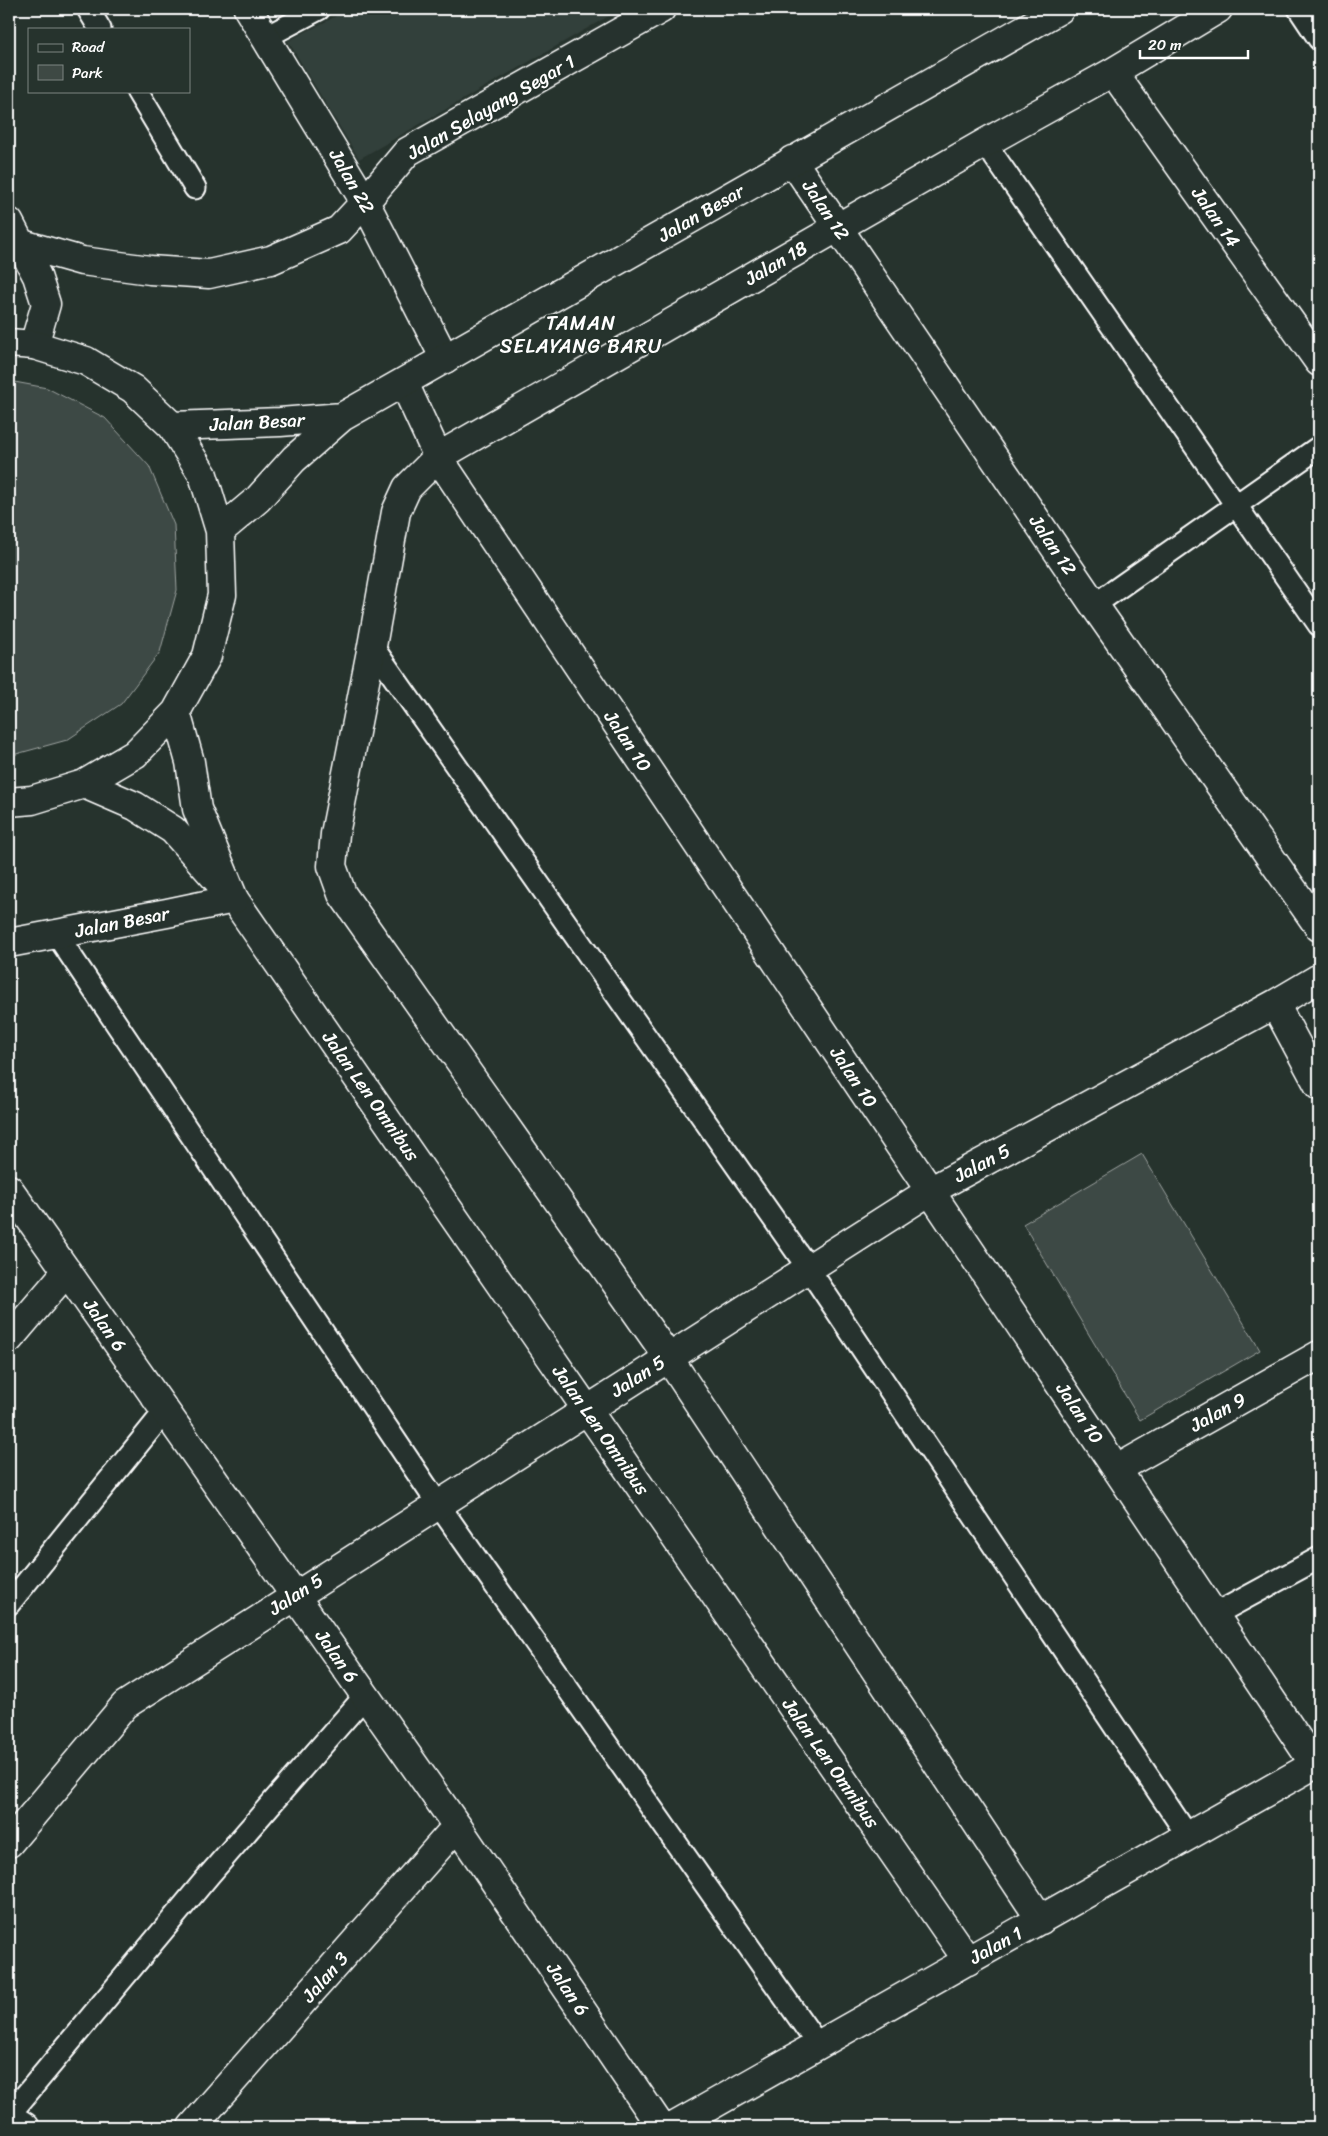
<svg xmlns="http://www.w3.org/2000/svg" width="1328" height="2136" font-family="Sriracha,sans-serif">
<rect width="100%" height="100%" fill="#26332d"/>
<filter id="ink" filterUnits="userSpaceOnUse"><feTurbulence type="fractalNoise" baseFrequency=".02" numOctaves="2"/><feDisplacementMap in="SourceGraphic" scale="10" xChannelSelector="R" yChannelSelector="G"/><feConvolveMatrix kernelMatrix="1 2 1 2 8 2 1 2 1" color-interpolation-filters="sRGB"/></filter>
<g filter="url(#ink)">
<!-- built -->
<path fill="#333f3a" d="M350,9h271l-262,150 -71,-118z"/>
<!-- green -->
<path fill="#3e4944" stroke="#9ea4a2" d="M9,381l38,7 58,30 44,48 25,59 3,65 -17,62 -39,52 -54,36 -58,16z
M1142,1154l118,196 -120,70 -117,-196z"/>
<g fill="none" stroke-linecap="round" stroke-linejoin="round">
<defs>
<path id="lane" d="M88,9l12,20
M1299,9l20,30
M266,37l53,-28
M137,91l58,97
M985,143l334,482
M1094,605l225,-158
M372,646l436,622 380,568
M57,935l381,569 380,541
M9,1604l156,-193
M1214,1615l105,-57
M9,2115l201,-241 155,-178"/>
<path id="street" d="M248,9l117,193 80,157
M1113,72l206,290
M792,160l302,445 225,322
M9,222l28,54 9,28 -12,41
M9,243l13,1 60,17 68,9 59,4 62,-14 68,-30 26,-28 42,-50 254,-143
M404,383l34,74 877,1308
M234,899l734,1062
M1275,1004l44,82
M9,1189l448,637 204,301
M9,1339l58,-68
M1117,1469l202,-114
M9,1843l116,-138 805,-514 345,-187 44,-26
M1041,1920l-373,-563 -326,-463 -10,-28 3,-32 37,-188 24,-134 11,-24 31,-31 547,-314 128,-71 105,-63
M9,2117l16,10
M192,2127l265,-301
M673,2127l646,-365"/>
<path id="secondary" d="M9,343l25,2 52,16 47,28 39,37 31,49 17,56 2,64 -15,61 -31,56 -41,42 -51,30 -52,16 -23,2
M172,426l108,-4 62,-5
M220,531l38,-32 36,-40 48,-42 718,-408
M176,712l14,50 7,47 37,90
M84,784l51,22 38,24 47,53
M9,943l158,-30 67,-14"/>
</defs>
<!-- lane casing -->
<use href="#lane" stroke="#fff" stroke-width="25"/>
<!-- street casing -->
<use href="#street" stroke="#fff" stroke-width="31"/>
<!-- secondary casing -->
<use href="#secondary" stroke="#fff" stroke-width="31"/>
<!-- lane -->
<use href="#lane" stroke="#26332d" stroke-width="21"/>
<!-- street -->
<use href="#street" stroke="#26332d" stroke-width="28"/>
<!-- secondary -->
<use href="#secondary" stroke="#26332d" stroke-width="28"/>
</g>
</g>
<g text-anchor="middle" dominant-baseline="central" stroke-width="4" stroke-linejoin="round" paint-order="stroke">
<!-- street labels -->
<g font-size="19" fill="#fff" stroke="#26332d">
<text transform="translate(491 107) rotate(-30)">Jalan Selayang Segar 1</text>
<text transform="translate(352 181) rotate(60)">Jalan 22</text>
<text transform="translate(826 210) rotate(56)">Jalan 12</text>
<text transform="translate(701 213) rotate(-30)">Jalan Besar</text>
<text transform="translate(1216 217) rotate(55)">Jalan 14</text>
<text transform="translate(776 263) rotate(-30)">Jalan 18</text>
<text transform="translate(257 422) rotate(-3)">Jalan Besar</text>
<text transform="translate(1053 545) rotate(56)">Jalan 12</text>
<text transform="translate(628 741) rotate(56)">Jalan 10</text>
<text transform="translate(122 922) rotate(-11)">Jalan Besar</text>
<text transform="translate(854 1077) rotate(56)">Jalan 10</text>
<text transform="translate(371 1096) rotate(55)">Jalan Len Omnibus</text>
<text transform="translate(982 1163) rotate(-28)">Jalan 5</text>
<text transform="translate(105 1325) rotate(55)">Jalan 6</text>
<text transform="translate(638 1376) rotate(-33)">Jalan 5</text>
<text transform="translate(1218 1412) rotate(-29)">Jalan 9</text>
<text transform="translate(1080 1413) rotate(56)">Jalan 10</text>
<text transform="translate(601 1430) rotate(55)">Jalan Len Omnibus</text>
<text transform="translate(296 1594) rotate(-33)">Jalan 5</text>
<text transform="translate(337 1656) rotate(55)">Jalan 6</text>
<text transform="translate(831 1763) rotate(55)">Jalan Len Omnibus</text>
<text transform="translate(996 1945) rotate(-29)">Jalan 1</text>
<text transform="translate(325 1977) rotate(-49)">Jalan 3</text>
<text transform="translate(568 1989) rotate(56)">Jalan 6</text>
</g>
<!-- neighbourhood labels -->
<g font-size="20" letter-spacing="1" fill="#fff" stroke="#26332d">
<text x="581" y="323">TAMAN<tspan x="581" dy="23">SELAYANG BARU</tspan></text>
</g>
</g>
<!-- margin -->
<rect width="1328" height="2136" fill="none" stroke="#26332d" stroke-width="30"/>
<rect x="15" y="15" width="1298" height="2106" fill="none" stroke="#fff" stroke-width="2" filter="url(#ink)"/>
<!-- legend -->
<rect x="28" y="28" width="162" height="65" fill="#26332d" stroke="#7d8581"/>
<rect x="38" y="44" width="25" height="8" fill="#26332d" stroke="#7d8581"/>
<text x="72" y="52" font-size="15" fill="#ffffff">Road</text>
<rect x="38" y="65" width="25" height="15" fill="#3e4944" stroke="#7d8581"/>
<text x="72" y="78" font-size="15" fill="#ffffff">Park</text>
<!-- scale -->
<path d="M1140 50v8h108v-8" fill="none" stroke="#ffffff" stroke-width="2.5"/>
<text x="1148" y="50" font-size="15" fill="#ffffff" stroke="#26332d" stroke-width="4" paint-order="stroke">20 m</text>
</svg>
